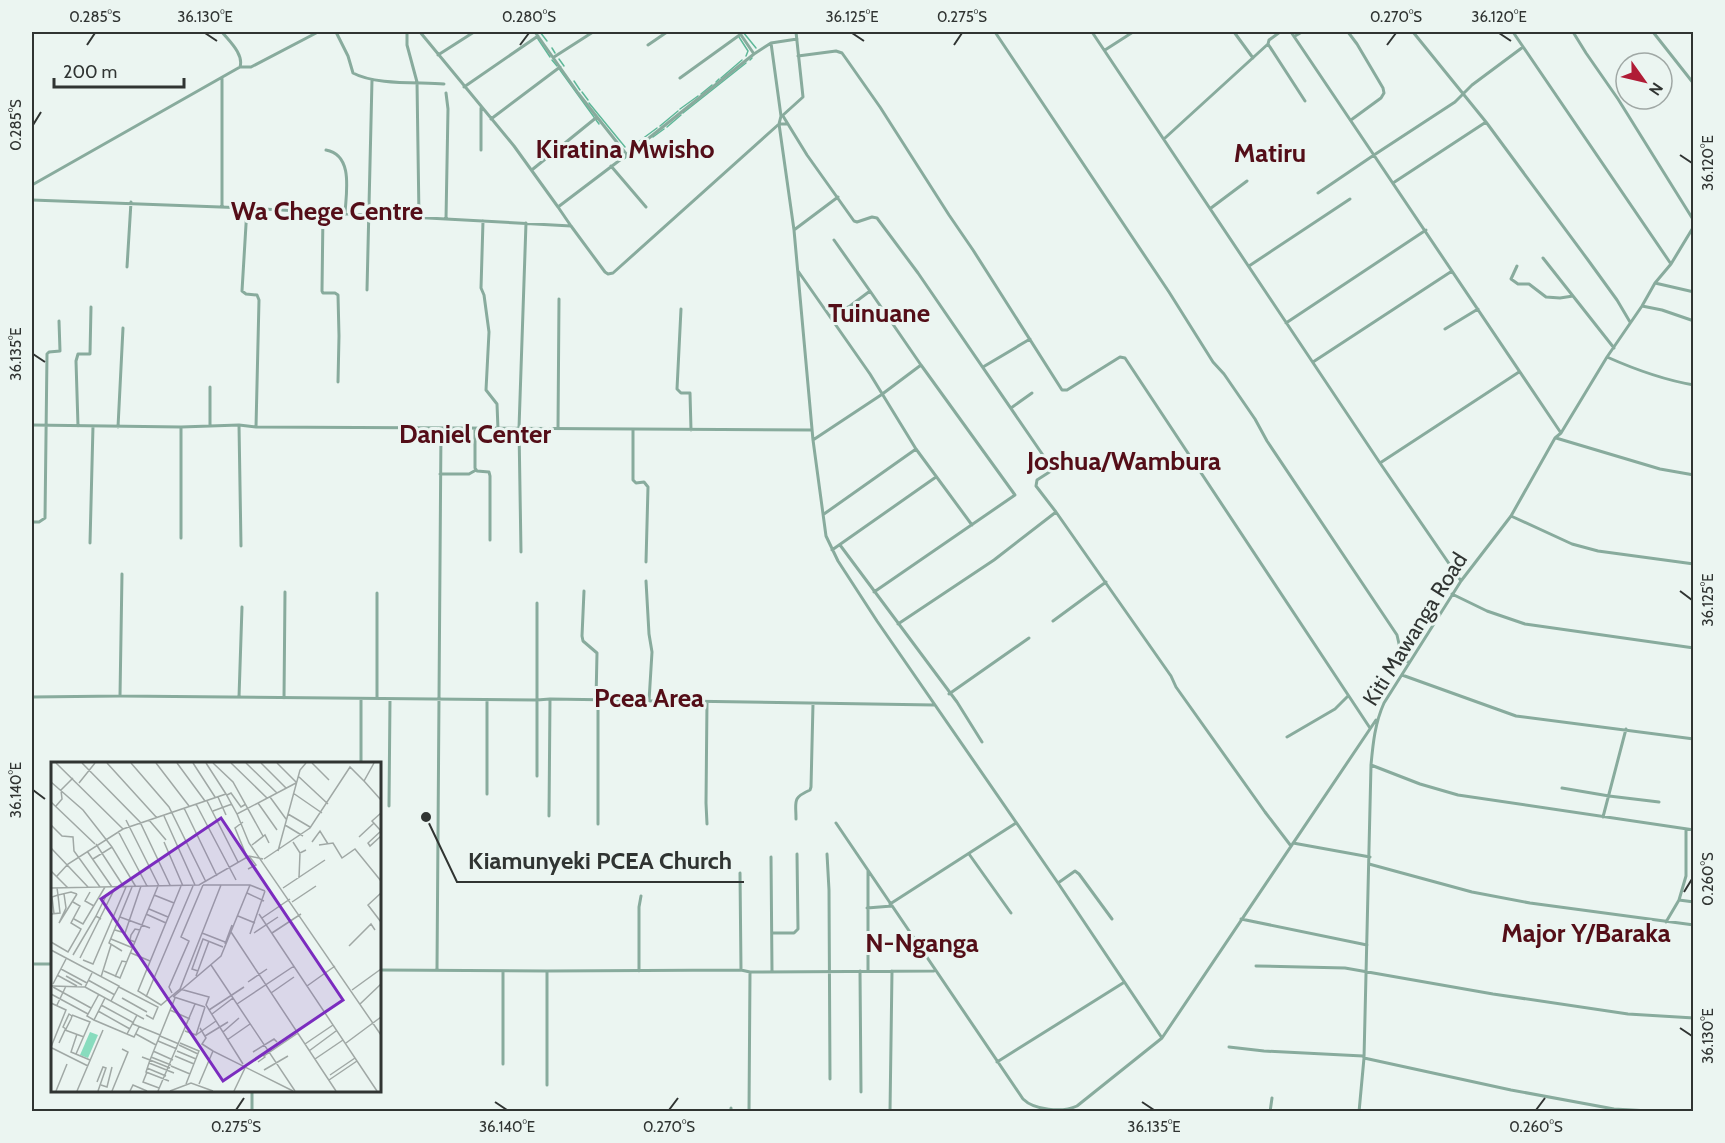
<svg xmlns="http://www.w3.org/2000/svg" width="1725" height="1143" font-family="Cabin,sans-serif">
<rect width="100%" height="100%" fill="#ebf5f1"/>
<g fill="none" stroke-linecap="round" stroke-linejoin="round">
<!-- stream -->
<path stroke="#5eb798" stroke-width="1.5" d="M540,32l7,9
M735,32l1,1
M743,32l13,16
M739,37l9,14 -2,5
M538,39l12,18
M552,48l3,5
M559,59l5,7
M552,60l5,6
M750,60l2,-2
M560,70l39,54
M721,78l21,-18
M574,81l6,9
M716,82l3,-3
M582,92l6,8
M701,94l11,-9
M589,103l36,44
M680,109l18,-13
M683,113l63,-50
M660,126l18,-15
M667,127l14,-12
M653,137l11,-8
M630,148l27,-20
M624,159l21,-16"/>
<!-- street -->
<path stroke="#88ab9d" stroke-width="3" d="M336,32l12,24 5,17c22,12 65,9 91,11
M407,32v13l10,37 2,135
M420,32l94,114 44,61
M535,32l43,61 49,62
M739,32l15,22
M995,32l174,260 44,70 11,12 31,45 12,22 130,194 5,22 7,6
M1092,32l288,431 81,118
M1234,32l19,26
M1280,32l-11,8 -1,4 37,57
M1291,32l270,401
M1348,32l9,12 26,44 1,5 -3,5 -30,22
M1413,32l73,90 102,138 29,40 13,22
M1513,32l158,232
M1573,32l13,21 32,46 76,122
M1653,32l41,52
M1295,36l7,-4
M771,43l10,73 -2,8 15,106 19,210 13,96 12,25 39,60 181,262 104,155
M648,45l19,-13
M1105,50l28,-18
M438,55l36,-23
M798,56l38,-5 6,2 5,7 33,47 69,108 24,35 89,140h5l53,-33 5,1 245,370
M554,57l39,-25
M240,67h11l67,-35
M222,78v129
M680,78l61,-44
M464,87l74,-51
M782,116l21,-19 -7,-65
M783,116l24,39 47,66 3,1 15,-5 5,1 41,55 129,188 4,10 -14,9 -1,6 20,26 115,164 5,11 89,125 26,34
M491,119l69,-52
M787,124h-8l-166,149 -5,1 -3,-2 -34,-46 -13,-19 91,-69 105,-84 17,-11 26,-4
M1165,138l103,-94
M326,150c28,5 20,43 19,64
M481,150v-42
M611,166l35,41
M533,169l64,-52
M1393,183l93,-61
M32,185l208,-118c4,-13 -11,-26 -18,-35
M1318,193l56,-38 81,-53 17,-17 51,-38
M32,200l215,8 324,18
M247,208l-5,83 4,3 11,1 2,5 -3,127
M1211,208l36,-27
M323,213l-1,78 1,2h12l3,2 1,41 -1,46
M446,219l2,-110 -2,-16
M483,221l-2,67 3,7 5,37 -3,58 11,14 1,25
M794,230l44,-33
M834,240l36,51
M1543,258l71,90
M1249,266l101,-67
M1517,266l-6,13 7,5h11l17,13 14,1 13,-2
M127,267l4,-65
M798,271l72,103 46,75 56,76
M1655,283l39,9
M367,290l5,-210
M1642,306l20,4 32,11
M681,309l-4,80 4,4h9l1,37
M1286,323l140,-93
M1445,329l33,-20
M1607,357c27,12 57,23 87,28
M1313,362l139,-91
M983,367l47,-28
M1011,408l21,-15
M32,425l149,2 58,-2 17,2 556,3
M239,425l2,121
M78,426l-2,-65 2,-7h12l1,-47
M210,426v-39
M118,427l5,-99
M475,429v39l2,3 12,1 1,4v64
M558,429l1,-130
M633,430v50l3,3 8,-1 4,5 -2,75
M1556,438l104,31 34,6
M813,440l68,-45 40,-30 -51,-74 -20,15 -20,10
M1380,463l139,-91
M440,474h29l7,-4
M824,514l92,-65
M1511,516l61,28 26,7 96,13
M32,522h7l6,-4 2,-164 2,-2 11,-1 -1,-30
M181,538v-111
M90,543l3,-117
M840,545l117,157 25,40
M832,550l104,-73
M521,552l-2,-124 7,-205
M646,581l3,53 3,18 -3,49
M584,591l-2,45 1,5 14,12 -1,47
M874,592l141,-97 -94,-130
M1452,594l35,17 38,13 169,24
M1053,621l53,-39
M898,624l96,-64 62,-48
M1402,675l114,41 178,23
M949,694l80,-56
M120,696l2,-122
M32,697l88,-1 417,4 13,-1 384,6
M239,697l3,-90
M284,698l1,-106
M377,698v-105
M361,699v65
M707,702l-1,101 1,21
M1287,737l48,-28 13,-13
M1371,765l49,19 38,11 236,35
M537,776v-173
M1562,788l47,8 50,6
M487,794v-94
M389,806l1,-107
M549,816l1,-117
M1603,817l23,-88
M796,819c0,-18 -4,-21 14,-29l1,-3 2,-83
M836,823l187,276c11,11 39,14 54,7l85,-68 214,-318
M598,824v-123
M1293,843l77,14
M827,854l2,36 1,189
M969,854l42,59
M771,857l1,114
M1369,864l103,28 58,11 164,22
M740,873l1,97
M1058,883l17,-12 4,3 33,45
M1679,900l7,-24v-47
M890,904l126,-81
M867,908l25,-2
M1241,919l126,26
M1666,922l13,-22 15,2
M772,933h22l4,-4 -1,-75
M32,964h20
M1256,966l89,2 148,26 135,20 66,4
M380,970l167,1 194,-1 9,2 184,-1
M437,970l4,-541
M547,971v114
M639,971v-64l2,-11
M860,971l1,121
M868,971v-100
M1229,1047l35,4 99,5
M1364,1058l147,32 103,19 53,3
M997,1062l126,-79
M503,1064v-93
M252,1090v22
M731,1112v-4
M749,1112l1,-140
M890,1112l2,-141
M1270,1112l2,-14
M1359,1112l5,-54 7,-293c2,-22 4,-42 13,-62l77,-122 50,-65 44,-78 6,-5 46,-76 35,-51 13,-23 16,-19 23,-38"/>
</g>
<!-- ticks -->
<path fill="none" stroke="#303432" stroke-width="2" d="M205,33l12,8M852,33l12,8M1499,33l12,8M87,45l8,-12M520,45l9,-12M954,45l8,-12M1387,45l9,-12M33,125l8,-13M1680,155l12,8M33,354l12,8M1680,591l12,9M33,790l12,9M1684,892l8,-13M1680,1028l12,8M495,1102l12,8M1142,1102l12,8M236,1110l8,-12M669,1110l9,-12M1536,1110l9,-12"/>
<g text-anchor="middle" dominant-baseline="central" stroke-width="6" stroke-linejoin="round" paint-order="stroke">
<!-- street labels -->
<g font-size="22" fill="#303432" stroke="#ebf5f1">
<text transform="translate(1415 629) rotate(-58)">Kiti Mawanga Road</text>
</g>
<!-- quarter labels -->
<g font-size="26" font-weight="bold" fill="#540e18" stroke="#ebf5f1">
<text x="625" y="149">Kiratina Mwisho</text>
<text x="1270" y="153">Matiru</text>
<text x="327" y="211">Wa Chege Centre</text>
<text x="879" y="313">Tuinuane</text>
<text x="475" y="434">Daniel Center</text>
<text x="1124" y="461">Joshua/Wambura</text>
<text x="649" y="698">Pcea Area</text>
<text x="1586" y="933">Major Y/Baraka</text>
<text x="922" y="943">N-Nganga</text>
</g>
</g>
<!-- overview -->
<g transform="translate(51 762)">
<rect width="330" height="330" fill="#ebf5f1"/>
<path d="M39,270l8,3 -10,23 -8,-3z" fill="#88dcbe"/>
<path fill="none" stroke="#a0a8a5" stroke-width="1.5" d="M5,1l67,66M31,1l58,59 30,63M56,1l50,55M80,1l38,44 37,75M105,1l33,43M126,1l28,38M142,1l22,34M155,1l20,31M162,1l20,19 30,54M180,1l36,35M195,1l31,30M210,1l25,25M226,1l19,19M261,1l17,17M247,14l30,28M313,19l17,19M0,20l32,28 29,37M28,21l16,-20M242,31l29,20M176,33l4,-2 10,14 5,-3M167,35l8,18M219,35l16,22M156,39l31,61M0,40l44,42M207,41l19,27M145,42l40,76M5,44l6,-7 -1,-9 12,-12M133,46l33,68M162,49l19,-7M330,51l-9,8 9,10 -13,12 2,3 11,-10M186,52l12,29 132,192M237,52l22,13M113,54l31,69M75,58l33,66M98,58l17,20M192,60l-8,6 12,29M0,63l11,11 11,1 1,14 26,36M234,63l18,11M67,69l29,55M308,75l15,-14M113,80l19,44M242,80l7,11 6,-3M261,80l8,-11 8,13M45,82l28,43M201,83l13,-10 4,8M268,83l14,-2 9,15 13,-9 26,32M0,86l37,39M36,89l25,36M227,89l22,-81 6,-7M42,97l19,-12 24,40M213,97l46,-31 40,-61 14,14 10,-18M197,107l8,-4 -7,-9M0,109l17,17M6,114l11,-12 55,-35 103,-35 11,20 59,-31M248,116l1,-25M152,123h47l15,6M130,124l-43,105 23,14 19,-16 41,-104M0,126l148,-3 50,-29 14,3M232,126l42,-28M39,130l-5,9 9,5M196,131l17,8M330,131l-13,12 13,17M13,132l2,14 -7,15 18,-29M103,133l20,8M241,140l24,-16M98,147l19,8M0,152l9,-1 -2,-18 13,-3 6,2M3,152l-2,-17 6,-2 -1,-7M95,152l20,9M208,152l118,177M45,154l10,-20M187,154l17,7M69,155l30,11M211,156l28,-19M23,157l9,5 22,-37M64,168l10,3 16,-47M180,170l105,159M151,171l23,9M203,171l24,-16M221,171l29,-19M199,172l15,-43M60,177l22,9M0,180l17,10 11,-19 2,-4 -10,-6 9,-17 -7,-4M84,180l-5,-2 1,-5 4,-6 5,1M174,182l7,-19M298,184l22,-22 4,6M0,188l68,36 -8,15M71,189l-13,-8 23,-56M80,191l19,8M22,193l23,-39 5,3M29,196l35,-70M145,196l7,-19 20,8M145,196l-4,11 6,2M32,198l10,4 33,-77M160,203l84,126M10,207l26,14M53,209l16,7 38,-92M6,213l20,11M15,214l16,9M145,214l13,-35M50,215l10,-32M64,215l7,-16 5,1M37,218l27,15M197,220l19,-13M2,222l13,-25M1,224l33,1 7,-14M256,224l28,-20M2,225l38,21M34,225l59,32M68,225l39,20 -5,12 -7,-4M129,227l29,8 -3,8 37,59M301,228l29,-21M121,231l-3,-6 20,-46 -8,-4 22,-52M220,231l23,-16M0,232l37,20M95,235l47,-111M122,235l48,-41 29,-71M123,235l31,10M54,236l-11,22 40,17 5,-10M71,236l25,14M0,241l15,7 -15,37M186,242l57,-38M309,242l21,-20M6,243l9,-19M50,243l33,18M119,248l20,9M158,248l35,-23M47,249l32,18M161,252l21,-16M21,253l18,7 -14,32M43,258l-7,-4 12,-22M82,262l27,11M149,266l6,10 -4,6 11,7M15,268v-1l5,-10 1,-3 -3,-2 -6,13 3,2M134,269l11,4 9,-28M172,270l16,-14M26,272l-6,18 19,8M76,272l10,-19M85,272l20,11M145,273l20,-14M109,274l19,8M154,274l23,-14M176,278l23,-16M107,279l19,8M8,281l6,-13 19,7M129,281l19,8 -13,33M295,281l35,-26M254,282l28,-19M128,283l19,9M1,286l36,18M102,289l20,9M126,289l19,8M258,289l27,-20M202,290l21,-13 3,3M124,294l19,8M213,294l34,-23M91,295l8,3 -4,12 23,9M100,295l20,8M205,297l7,-4 2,2 -7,5M264,297l28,-19M98,301l25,10M120,304l19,8M96,306l19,8M119,306l-20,-8 25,-62M213,308l24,-14M96,310l-4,10 16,6M279,313l25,-17M278,318l28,-19M46,320l6,-15 3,1 -8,23M148,322l14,-33 80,40M50,323l6,2 5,-20M5,329l11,-27M26,329l26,-61M61,329l16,-39 -6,-3M79,329l3,-6 14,6M107,329l37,-87M119,329l21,-8 22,8M183,329l11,-23"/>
<path fill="#7b2cbf" fill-opacity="0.15" stroke="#7b2cbf" stroke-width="3" d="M170,56l122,182 -120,81 -122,-182z"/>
<rect width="330" height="330" fill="none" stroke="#303432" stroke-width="3"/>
</g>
<!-- callouts -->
<path fill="none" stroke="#303432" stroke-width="2" d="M426 817L457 882H744"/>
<circle fill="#303432" stroke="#ebf5f1" stroke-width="2" cx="426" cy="817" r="6"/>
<g font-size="24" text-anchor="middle" font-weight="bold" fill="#303432" stroke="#ebf5f1" stroke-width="6" stroke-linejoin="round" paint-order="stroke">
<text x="600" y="869">Kiamunyeki PCEA Church</text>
</g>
<!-- border -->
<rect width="1725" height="1143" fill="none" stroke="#ebf5f1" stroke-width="66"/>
<!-- north arrow -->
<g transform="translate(1644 81) rotate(124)"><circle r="28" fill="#ebf5f1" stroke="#a0a8a5" stroke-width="1.5"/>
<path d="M0-4.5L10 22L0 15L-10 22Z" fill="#b01c36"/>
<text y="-9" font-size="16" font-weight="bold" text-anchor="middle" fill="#303432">N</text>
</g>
<!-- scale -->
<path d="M54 78v9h130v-9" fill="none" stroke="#303432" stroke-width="3"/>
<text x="63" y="78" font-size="18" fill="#303432" stroke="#ebf5f1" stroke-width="4.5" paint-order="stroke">200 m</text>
<rect x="33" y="33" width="1659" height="1077" fill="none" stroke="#303432" stroke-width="2"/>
<g font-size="15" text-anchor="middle" fill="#303432">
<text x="95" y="22">0.285°S</text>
<text x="205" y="22">36.130°E</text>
<text x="529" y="22">0.280°S</text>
<text x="852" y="22">36.125°E</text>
<text x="962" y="22">0.275°S</text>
<text x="1396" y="22">0.270°S</text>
<text x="1499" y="22">36.120°E</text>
<text transform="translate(16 125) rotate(-90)" y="5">0.285°S</text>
<text transform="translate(1708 163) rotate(-90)" y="5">36.120°E</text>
<text transform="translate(16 354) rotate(-90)" y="5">36.135°E</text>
<text transform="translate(1708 600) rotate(-90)" y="5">36.125°E</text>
<text transform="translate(16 790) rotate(-90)" y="5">36.140°E</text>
<text transform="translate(1708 879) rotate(-90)" y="5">0.260°S</text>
<text transform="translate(1708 1036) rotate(-90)" y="5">36.130°E</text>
<text x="236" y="1132">0.275°S</text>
<text x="507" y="1132">36.140°E</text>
<text x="669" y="1132">0.270°S</text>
<text x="1154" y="1132">36.135°E</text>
<text x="1536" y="1132">0.260°S</text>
</g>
</svg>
